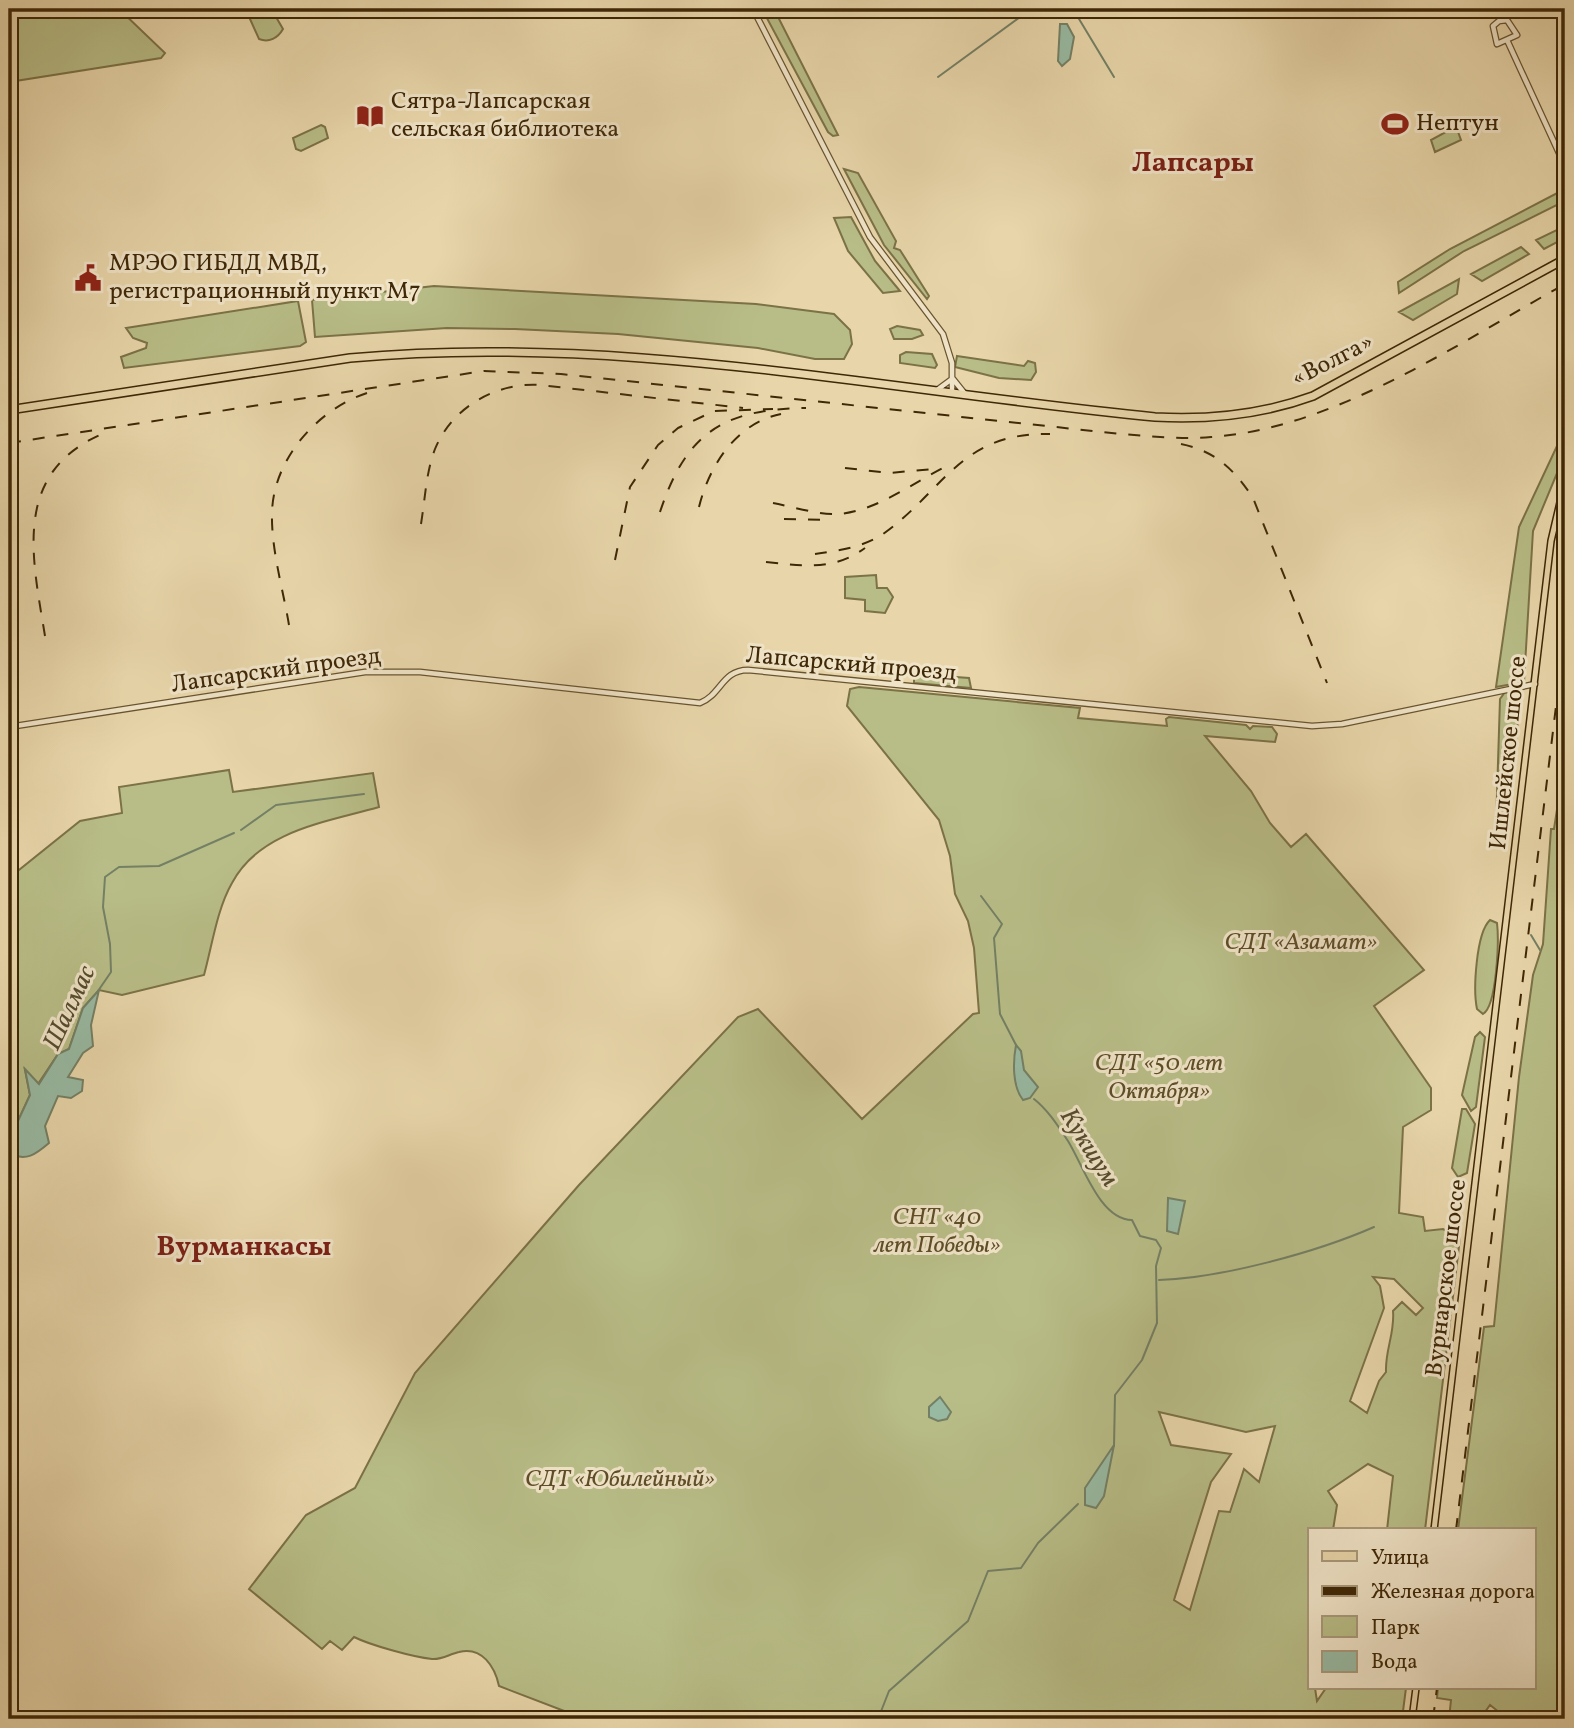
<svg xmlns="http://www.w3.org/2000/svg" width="1574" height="1728" font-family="Vollkorn,serif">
<rect width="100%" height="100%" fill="#e8d6aa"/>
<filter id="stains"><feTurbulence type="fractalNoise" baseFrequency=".00286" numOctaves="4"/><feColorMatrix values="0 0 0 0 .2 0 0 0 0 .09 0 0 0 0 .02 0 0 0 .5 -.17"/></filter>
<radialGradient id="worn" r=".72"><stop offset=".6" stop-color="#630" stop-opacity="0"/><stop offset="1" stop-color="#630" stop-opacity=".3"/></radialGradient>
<!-- green -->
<path fill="#b8bd87" stroke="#7c7247" stroke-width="2" fill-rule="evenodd" d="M9,9h110l46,44 -4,5 -152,24z
M251,9h15l4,7 6,1 7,12c-5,9 -14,14 -24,10l-9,-20z
M762,9h12l64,126 -5,1 -5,-4z
M321,125l4,2 3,11 -27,13 -5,-2 -3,-11z
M1453,128l4,1 4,11 -26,12 -4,-12z
M844,169l14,4 38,68 -2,7 6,2 29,46 -2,3 -43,-54z
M1565,189v12l-101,50 -65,42 -1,-11 52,-33z
M851,217l24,44 25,30 -17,2 -35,-42 -14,-33z
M1565,226v12l-21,11 -8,-9z
M1521,247l8,7 -47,27 -11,-7z
M1459,279l-2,15 -44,26 -14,-8z
M434,286l322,18 78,10 16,16 2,14 -8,15h-29l-57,-11 -140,-14 -103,-5 -68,-1 -132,9 -3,-37z
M298,301l8,41 -6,4 -176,22 -3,-11 25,-9 1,-5 -14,-5 -7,-10z
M897,326l23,4 3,5 -11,4h-18l-4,-10z
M906,352l26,2 5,11 -2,3 -35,-5v-8z
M957,356l67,10 4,-5 7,2 1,9 -5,8 -32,-2 -44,-11z
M1565,429v25l-32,77 -9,151 -28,5 23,-160z
M876,575l1,13h10l6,9 -8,16 -20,-2v-11l-20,-2v-21z
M914,674l55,4 2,10 -57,-5z
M859,687l221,21 -2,10 89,8 -1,-7 3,-2 77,8 4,4 3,-3 19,1 5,7 -2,8 -70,-6 46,55 19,32 21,24 15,-13 118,136 -50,36 57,82v22l-28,17 -4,86 24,4 2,14 18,-2 17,9 -35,292h-38l6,-54 -25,-12 -40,27 9,14 -4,25h-23v158h5l2,13 9,-13h80l-4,31h-831l1,-5 -73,-28c-4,-19 -17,-40 -40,-34 -9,2 -18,8 -27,7 -19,-2 -62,-14 -78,-22l-12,13 -12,-9 -8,8 -73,-60 57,-74 49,-27 60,-115 164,-188 159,-168 20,-8 104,110 111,-105 6,-1 -5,-65 -6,-27 -13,-27 -5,-38 -11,-36 -92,-114 3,-17zM1373,1277l21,2 29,29 -7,7 -14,-13 -9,9c2,22 -8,39 -7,61l-7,9 -12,32 -17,-12 34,-93 -4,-22zM1159,1412l87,20 29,-6 -16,56 -15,-13 -14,43 -11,-1 -29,99 -16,-10 37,-118 20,-28 -60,-9z
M1505,692h9l6,8 -13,133 -4,4 -5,-4 -2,-7 4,-127z
M1565,758v961h-68l2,-7 -9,-7 -10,14h-31l2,-19 -14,-2 1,-10h96v-158h-76l26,-203 10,-1 25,-249 14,-102 10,-31 8,-115h3z
M229,770l4,22 140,-19 6,34c-51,15 -119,23 -147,76 -15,26 -20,63 -28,92l-82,20 -23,-5 -16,18 -14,41 -11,5 -20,30 -13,-14 5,25 -12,26 -9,-4v-239l71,-57 42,-8 -3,-26z
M1490,920l7,3c2,17 0,83 -14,91l-6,-5c-4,-19 -1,-76 13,-89z
M1480,1032l5,5 -9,70 -5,4 -9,-16 13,-58z
M1462,1109h4l9,15 -8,49 -9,4 -6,-9z"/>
<!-- water -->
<path fill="#98baa3" stroke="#748065" stroke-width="2" d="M1060,24h7l7,13 -4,22 -8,7 -4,-5z
M99,990l-8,35 2,21 -10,7 -15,24 15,3 -1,11 -11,7 -13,-2 -13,30 4,17c-14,12 -22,18 -40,11v-33h9l12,-26 -5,-26 14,15 19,-30 11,-5 14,-41z
M1016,1045l5,6 3,19 14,17 -8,11 -7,2c-11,-14 -10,-39 -7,-55z
M1168,1198l17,3 -7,33 -11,-3z
M940,1397l11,15 -4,7 -9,2 -9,-4v-10z
M1114,1445l-10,51 -8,12 -11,-3v-17z"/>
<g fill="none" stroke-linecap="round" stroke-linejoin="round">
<!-- stream -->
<path stroke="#748065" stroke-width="2" d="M1073,9l41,68
M938,77l93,-68
M241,830l35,-25 88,-11
M981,896l21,28 -8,14 6,76 16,31
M1531,935l9,15
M98,991l13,-19 -1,-28 -7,-37 2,-30 14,-10 40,-1 75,-33
M1034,1099c14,11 24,27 34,42 15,24 32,79 64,79l8,16 16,4 5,8 -5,18 1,57 -15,37 -27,35 -1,51
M1159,1280c63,-2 158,-28 215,-53
M878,1719l11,-28 79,-70 20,-50 33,-3 17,-25 40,-39"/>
<defs>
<path id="minor" d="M753,9l117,228 73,97 9,29v30
M1507,20l10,15 -20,9 -4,-18 6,-5z
M1507,40l58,126
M953,379l12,15
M937,390l15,-11
M9,727l356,-55h55l280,31c21,-8 22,-33 48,-33l564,56 30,-2 193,-40"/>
<path id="major" d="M1434,1530l117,-989 14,-60
M1412,1719l4,-31"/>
<path id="highway" d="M9,410l341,-52c269,-25 538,33 805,59 55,3 106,-2 158,-21l252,-137"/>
</defs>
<!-- minor casing -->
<use href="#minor" stroke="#695430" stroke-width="7"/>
<!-- major casing -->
<use href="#major" stroke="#3f2807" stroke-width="8"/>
<!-- highway casing -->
<use href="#highway" stroke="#3f2807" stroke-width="10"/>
<!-- minor -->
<use href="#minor" stroke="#f0e4c8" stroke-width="4.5"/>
<!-- major -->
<use href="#major" stroke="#e8d6aa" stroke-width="5"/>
<!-- highway -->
<use href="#highway" stroke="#e8d6aa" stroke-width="7"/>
<!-- rail -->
<path stroke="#3f2807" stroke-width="2" stroke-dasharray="12 12" stroke-linecap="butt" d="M9,443l475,-72 77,3 560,60c30,2 60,6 90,3 123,-8 249,-95 354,-153
M1181,444c34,7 53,25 72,54l74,185
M845,468l44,5 44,-4
M773,503c21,4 45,12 66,11 37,-3 74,-31 106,-47
M699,507c10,-41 37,-84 82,-93
M660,512c26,-79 63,-103 146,-104
M784,519l48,1
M421,524c4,-24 5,-52 14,-75 17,-42 62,-67 105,-64l203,23
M815,554c22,-3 49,-7 68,-20 61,-43 77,-102 167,-100
M615,560l15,-73 28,-42 20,-17 36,-17 59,-2
M766,562c36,4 68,9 99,-14
M289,625c-6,-36 -18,-76 -17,-112 1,-54 46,-104 95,-120
M45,636c-13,-80 -34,-166 62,-204
M1456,1530l109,-898
M1433,1719l4,-31"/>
</g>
<!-- icons -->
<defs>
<symbol id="library-bare" viewBox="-9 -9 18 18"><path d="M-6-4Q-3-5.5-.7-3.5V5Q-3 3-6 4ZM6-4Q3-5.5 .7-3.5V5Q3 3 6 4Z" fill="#8f2418" stroke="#f0e4c8" stroke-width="2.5" paint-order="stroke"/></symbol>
<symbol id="stadium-bare" viewBox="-9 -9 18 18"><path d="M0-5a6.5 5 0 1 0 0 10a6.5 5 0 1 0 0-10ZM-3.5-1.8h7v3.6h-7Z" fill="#8f2418" stroke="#f0e4c8" stroke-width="2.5" paint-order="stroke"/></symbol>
<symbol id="civic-bare" viewBox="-9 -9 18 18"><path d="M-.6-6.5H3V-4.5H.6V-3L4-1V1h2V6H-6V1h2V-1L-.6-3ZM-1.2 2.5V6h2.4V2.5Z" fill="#8f2418" stroke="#f0e4c8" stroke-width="2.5" paint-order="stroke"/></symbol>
</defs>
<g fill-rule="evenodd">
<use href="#library-bare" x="351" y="97" width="38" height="38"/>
<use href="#stadium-bare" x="1376" y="105" width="38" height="38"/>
<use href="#civic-bare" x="69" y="259" width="38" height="38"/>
</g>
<g text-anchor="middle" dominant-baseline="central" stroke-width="6" stroke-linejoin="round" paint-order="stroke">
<!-- poi labels -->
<g font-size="24" fill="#3f2807" stroke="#f0e4c8" text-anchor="start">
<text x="391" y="102">Сятра-Лапсарская<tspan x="391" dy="28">сельская библиотека</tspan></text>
<text x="1416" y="124">Нептун</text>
<text x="109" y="264">МРЭО ГИБДД МВД,<tspan x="109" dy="28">регистрационный пункт М7</tspan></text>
</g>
<!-- street labels -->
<g font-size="24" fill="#3f2807" stroke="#f0e4c8">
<text transform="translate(1333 361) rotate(-27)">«Волга»</text>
<text transform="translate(851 665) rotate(5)">Лапсарский проезд</text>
<text transform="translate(276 671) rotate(-8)">Лапсарский проезд</text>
<text transform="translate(1509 753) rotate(-84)">Ишлейское шоссе</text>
<text transform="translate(1447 1278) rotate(-83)">Вурнарское шоссе</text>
</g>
<!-- park labels -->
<g font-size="24" font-style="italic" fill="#5d4d27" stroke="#f0e4c8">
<text x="1301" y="943">СДТ «Азамат»</text>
<text x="1159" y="1064">СДТ «50 лет<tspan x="1159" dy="28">Октября»</tspan></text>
<text x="937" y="1218">СНТ «40<tspan x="937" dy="28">лет Победы»</tspan></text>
<text x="620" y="1480">СДТ «Юбилейный»</text>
</g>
<!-- water labels -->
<g font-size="26" font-style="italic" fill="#554c2e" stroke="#f0e4c8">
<text transform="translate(70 1008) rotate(-65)">Шалмас</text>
<text transform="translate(1089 1148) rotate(58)">Кукшум</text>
</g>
<!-- quarter labels -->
<g font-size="28" font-weight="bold" fill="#7a1f14" stroke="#f0e4c8">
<text x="1193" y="163">Лапсары</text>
<text x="244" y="1247">Вурманкасы</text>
</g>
</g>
<!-- margin -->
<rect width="1574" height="1728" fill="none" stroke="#e8d6aa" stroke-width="35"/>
<rect x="10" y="10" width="1553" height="1707" fill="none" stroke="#3f2807" stroke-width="3.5"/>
<rect x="18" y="18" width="1539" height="1693" fill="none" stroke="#3f2807" stroke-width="2"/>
<!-- legend -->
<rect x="1308" y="1528" width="228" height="161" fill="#f0e4c8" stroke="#a9997b" stroke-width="2"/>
<rect x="1322" y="1551" width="35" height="10" fill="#e8d6aa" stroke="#a9997b" stroke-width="2"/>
<text x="1371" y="1564" font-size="21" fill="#3f2807">Улица</text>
<rect x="1322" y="1586" width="35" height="10" fill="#3f2807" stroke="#a9997b" stroke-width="2"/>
<text x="1371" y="1598" font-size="21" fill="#3f2807">Железная дорога</text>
<rect x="1322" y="1616" width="35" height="21" fill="#b8bd87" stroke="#a9997b" stroke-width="2"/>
<text x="1371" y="1634" font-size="21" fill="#3f2807">Парк</text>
<rect x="1322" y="1651" width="35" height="21" fill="#98baa3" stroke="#a9997b" stroke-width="2"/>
<text x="1371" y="1668" font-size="21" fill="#3f2807">Вода</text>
<rect width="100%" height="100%" filter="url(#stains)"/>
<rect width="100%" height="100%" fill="url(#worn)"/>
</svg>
